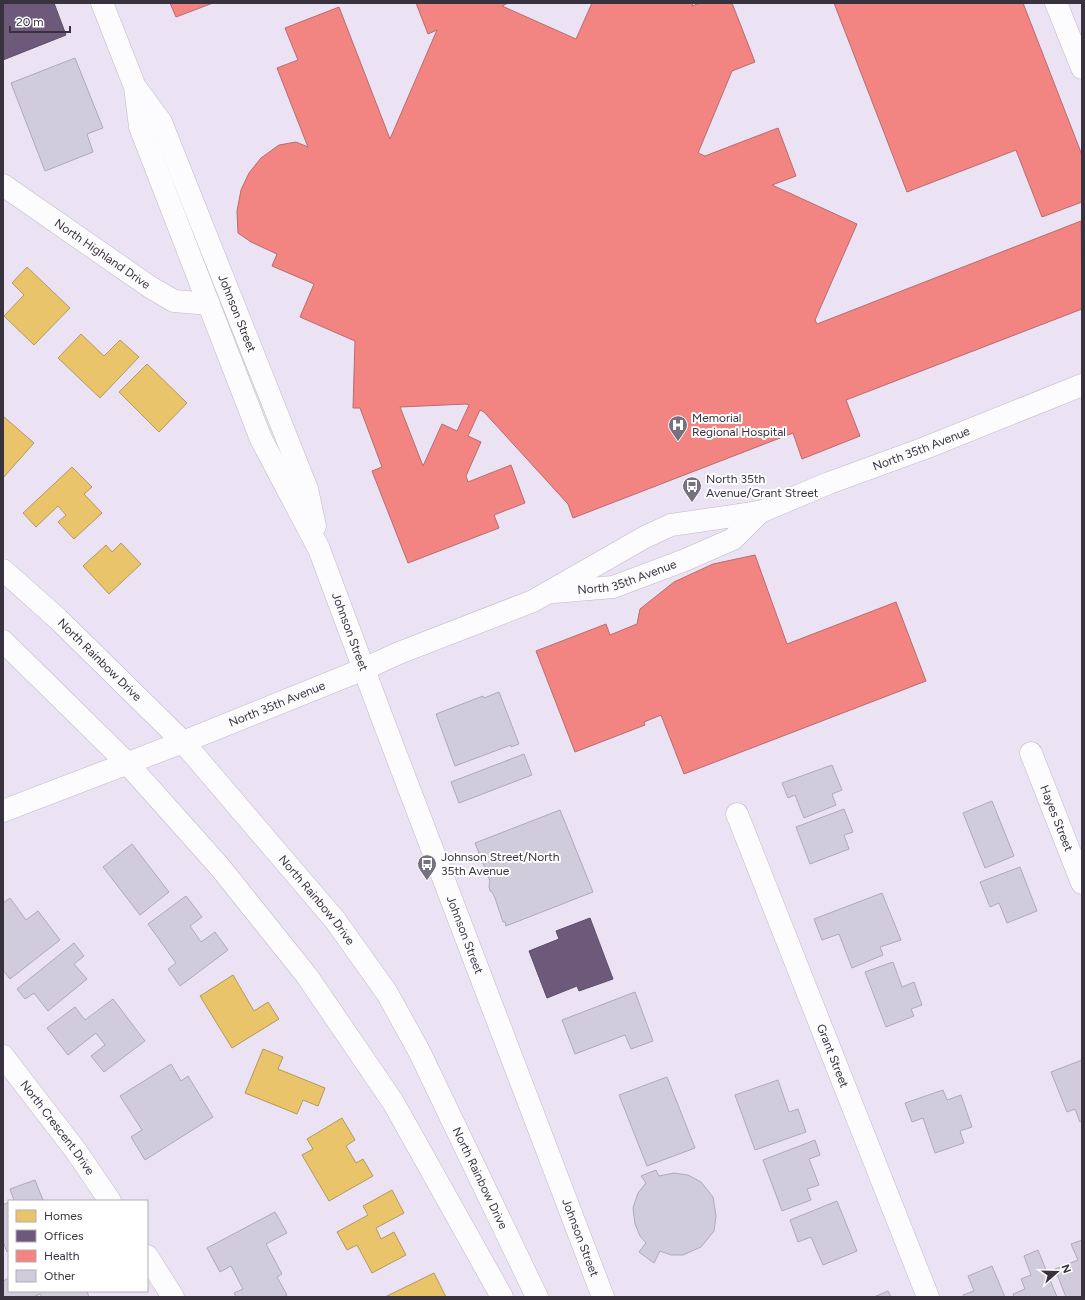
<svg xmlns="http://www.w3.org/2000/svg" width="1085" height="1300" font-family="Figtree,sans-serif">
<rect width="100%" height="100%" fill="#ebe2f4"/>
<!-- homes -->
<path fill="#e9c46a" stroke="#b4985d" d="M27,267l43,41 -36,37 -30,-29 20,-21 -12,-12z
M81,334l23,22 16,-16 19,17 -39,41 -42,-40z
M147,364l40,39 -28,29 -40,-40z
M3,416l31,27 -31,35z
M72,467l20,20 -8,7 18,19 -28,26 -16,-17 8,-7 -8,-9 -22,21 -13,-14z
M121,543l20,21 -32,30 -26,-28 23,-21 6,7z
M233,975l21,36 14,-9 11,17 -47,29 -32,-52z
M263,1049l20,8 -5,12 47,19 -7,18 -15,-6 -6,14 -52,-21z
M342,1118l13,22 -9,6 10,17 7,-4 10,17 -44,25 -27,-46 11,-6 -6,-10z
M392,1190l12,23 -28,15 5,11 13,-7 12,23 -34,18 -15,-28 -10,5 -10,-18 31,-17 -5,-9z
M434,1273l12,24h-61z"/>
<!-- offices -->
<path fill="#6d597a" stroke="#5d4d68" d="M3,3h51l12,32 -63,25z
M590,918l23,61 -34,12 -2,-5 -30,12 -18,-47 30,-12 -3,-8z"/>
<!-- health -->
<path fill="#f28482" stroke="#ba6b6e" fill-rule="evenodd" d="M170,3h43l-37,14z
M416,3h92l-6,3 74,33 16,-36h101l-1,3 8,-3h32l23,59 -23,9 -34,82 7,3 73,-28 18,48 -24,9 85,39 -42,96 2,4 264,-103 1,88 -236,91 14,36 -58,23 -9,-26 -220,85 -5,-14 -84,-92 -4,-2 -12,26 13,6 -15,34 2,6 43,-17 14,38 -31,12 5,13 -91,35 -36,-92 10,-4 -22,-59h-7l2,-67 -55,-24 14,-33 -42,-18 5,-12 -26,-12 -13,-9 -1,-22 4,-21 8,-17 12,-15 18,-13 17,-3 12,5 -31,-79 21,-8 -13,-32 54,-21 51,132 47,-109 -9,4zM466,404l3,1 -12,26 -15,-7 -19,42 -23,-59z
M834,3h189l59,152v47l-40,15 -26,-67 -109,42z
M755,555l32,89 109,-42 30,79 -242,93 -23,-59 -17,7 1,3 -70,27 -39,-101 70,-27 4,11 27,-11 3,-15 34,-27 39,-18z"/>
<!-- building -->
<path fill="#d0ccdb" stroke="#aeaab9" d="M75,58l28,70 -16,6 6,18 -48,19 -34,-88z
M499,692l20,52 -8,3v-2l-56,21 -19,-52 47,-18 1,2z
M524,754l8,21 -73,28 -8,-21z
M832,765l10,25 -10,4 4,11 -32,13 -9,-23 -7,3 -6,-15z
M992,801l22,55 -29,12 -22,-55z
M844,809l9,23 -9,3 5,14 -39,15 -14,-37z
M560,810l33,82 -87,34 -1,-4h-2l-8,-24 -3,-6 -2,-1 -1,-5 1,-5 -15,-38z
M132,844l37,48 -29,23 -37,-48z
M1020,867l17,44 -30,12 -8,-20 -9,4 -10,-25z
M882,893l19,47 -21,7 3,8 -31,13 -13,-34 -17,6 -8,-21z
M186,896l16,21 -12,9 11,16 14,-10 13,18 -48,36 -12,-17 8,-6 -28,-39z
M10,898l16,22 12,-9 22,29 -50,39 -7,-9v-67z
M74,943l10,13 -10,8 13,15 -39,32 -14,-18 -9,6 -8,-10z
M893,962l9,25 12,-5 8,23 -11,4 3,7 -28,11 -21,-55z
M635,992l18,49 -22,8 -6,-14 -50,19 -13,-34z
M113,999l32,42 -41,31 -13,-16 14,-11 -9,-12 -28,22 -21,-27 28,-21 10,13z
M1082,1060v61l-2,1 -5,-13 -8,3 -16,-40z
M171,1064l10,17 7,-5 25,41 -68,43 -14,-23 11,-7 -22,-34z
M667,1077l28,71 -48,18 -28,-71z
M778,1080l11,32 9,-3 8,23 -51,18 -20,-55z
M943,1090l4,10 14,-5 11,32 -12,4 4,12 -29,10 -12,-35 -11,4 -7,-19z
M815,1140l5,15 -11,4 10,26 -12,4 4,11 -29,11 -19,-51z
M656,1170l3,6 15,-3 14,2 13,7 12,15 3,19 -2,15 -13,16 -18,8h-12l-11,-4 -6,12 -15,-11 7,-9 -6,-7 -5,-12 -2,-16 5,-15 8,-10 -5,-7z
M35,1180l8,20 -4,1h-27l2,-1 -4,-11z
M837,1201l20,50 -34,14 -12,-28 -13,5 -8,-22z
M9,1202v49l-2,1 -4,-10v-37z
M275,1212l12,21 -21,11 16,30 -5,3 10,18 -4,2h-47l-2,-4 9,-4 -12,-23 -11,6 -13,-24z
M1082,1240v57h-16l-11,-28 23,-9 -7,-16z
M1038,1250l19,47h-43l-1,-3 12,-5 -4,-10 10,-4 -7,-19z
M992,1266l13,31h-42v-2l11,-4 -6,-15z
M9,1278v13h78l2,6h-47l-2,-3 -7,3h-30v-16z
M888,1291l3,6h-17z"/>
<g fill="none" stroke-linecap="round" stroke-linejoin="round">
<defs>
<g id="minor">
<path d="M1056,3l26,65"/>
<path id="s1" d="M3,185l147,102 24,14 35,3"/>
<path id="s2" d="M3,570l55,49 125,123 152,178 52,73 32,58 118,246"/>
<path d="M3,641l124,122 92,103 88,110 86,126 109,195"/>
<path id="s3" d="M1031,753l51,130"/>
<path id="s4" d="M737,814l191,483"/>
<path id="s5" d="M3,1056l73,95 34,50"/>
<path d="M147,1256l26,41"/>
</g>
<g id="tertiary">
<path id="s6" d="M102,3l33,84 5,40 121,312 58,110 62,166 222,582"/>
<path id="s7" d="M136,88l25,34 146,367 8,37"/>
<path id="s8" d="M554,592l59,-5 72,-27 48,-21 27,-27"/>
<path id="s9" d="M3,811l180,-69 181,-73 35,-16 134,-52 112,-64 26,-12 89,-13 69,-29 96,-35 157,-63"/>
</g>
</defs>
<!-- minor casing -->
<use href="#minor" stroke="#c0b9c7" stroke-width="23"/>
<!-- tertiary casing -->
<use href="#tertiary" stroke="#c0b9c7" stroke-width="23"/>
<!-- minor -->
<use href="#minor" stroke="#fcfbfd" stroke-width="22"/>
<!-- tertiary -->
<use href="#tertiary" stroke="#fcfbfd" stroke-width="22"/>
</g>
<!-- icons -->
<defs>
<symbol id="hospital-pin" viewBox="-11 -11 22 30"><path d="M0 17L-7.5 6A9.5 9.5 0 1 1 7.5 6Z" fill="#77707e" stroke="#fff"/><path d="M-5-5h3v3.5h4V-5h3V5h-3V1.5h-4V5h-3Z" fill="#fff"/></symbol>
<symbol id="bus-pin" viewBox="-11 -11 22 30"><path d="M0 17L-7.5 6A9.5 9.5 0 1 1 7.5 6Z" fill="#77707e" stroke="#fff"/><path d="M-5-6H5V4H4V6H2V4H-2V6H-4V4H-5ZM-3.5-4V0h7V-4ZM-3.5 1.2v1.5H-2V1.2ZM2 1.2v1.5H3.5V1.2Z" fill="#fff"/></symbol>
</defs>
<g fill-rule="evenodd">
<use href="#hospital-pin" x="667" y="414" width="22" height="30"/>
<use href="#bus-pin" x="681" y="475" width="22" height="30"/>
<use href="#bus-pin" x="416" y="853" width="22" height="30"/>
</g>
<g text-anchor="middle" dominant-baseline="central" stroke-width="4" stroke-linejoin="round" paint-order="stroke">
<!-- street labels -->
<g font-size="12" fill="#38323f" stroke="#fff">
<text stroke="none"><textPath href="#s1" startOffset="121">North Highland Drive</textPath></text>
<text stroke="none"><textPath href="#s7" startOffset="248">Johnson Street</textPath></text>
<text stroke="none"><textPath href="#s9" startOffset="991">North 35th Avenue</textPath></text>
<text stroke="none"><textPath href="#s8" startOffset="75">North 35th Avenue</textPath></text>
<text stroke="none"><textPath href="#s6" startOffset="678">Johnson Street</textPath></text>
<text stroke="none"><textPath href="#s2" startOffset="132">North Rainbow Drive</textPath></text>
<text stroke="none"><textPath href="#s9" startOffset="294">North 35th Avenue</textPath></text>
<text stroke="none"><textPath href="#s3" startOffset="70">Hayes Street</textPath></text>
<text stroke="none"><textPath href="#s2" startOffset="456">North Rainbow Drive</textPath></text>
<text stroke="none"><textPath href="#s6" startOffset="1002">Johnson Street</textPath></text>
<text stroke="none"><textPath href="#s4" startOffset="260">Grant Street</textPath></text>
<text stroke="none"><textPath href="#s5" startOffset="90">North Crescent Drive</textPath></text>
<text stroke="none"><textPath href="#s2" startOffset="780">North Rainbow Drive</textPath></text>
<text stroke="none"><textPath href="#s6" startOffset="1326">Johnson Street</textPath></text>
</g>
<!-- poi labels -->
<g font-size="12" fill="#38323f" stroke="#fff" text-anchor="start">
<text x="692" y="418">Memorial<tspan x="692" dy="14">Regional Hospital</tspan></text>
<text x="706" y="479">North 35th<tspan x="706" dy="14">Avenue/Grant Street</tspan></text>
<text x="441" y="857">Johnson Street/North<tspan x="441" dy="14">35th Avenue</tspan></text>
</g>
</g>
<!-- border -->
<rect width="1085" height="1300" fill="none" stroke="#38323f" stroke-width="8"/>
<!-- legend -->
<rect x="8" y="1200" width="140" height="92" fill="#ffffff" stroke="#afadb2"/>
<rect x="16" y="1210" width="20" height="12" fill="#e9c46a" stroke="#afadb2"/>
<text x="44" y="1220" font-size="12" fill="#38323f">Homes</text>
<rect x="16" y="1230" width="20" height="12" fill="#6d597a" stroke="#afadb2"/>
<text x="44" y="1240" font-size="12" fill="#38323f">Offices</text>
<rect x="16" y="1250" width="20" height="12" fill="#f28482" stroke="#afadb2"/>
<text x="44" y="1260" font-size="12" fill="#38323f">Health</text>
<rect x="16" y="1270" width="20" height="12" fill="#d0ccdb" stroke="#afadb2"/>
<text x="44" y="1280" font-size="12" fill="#38323f">Other</text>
<!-- north arrow -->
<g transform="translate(1057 1272) rotate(70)" stroke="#ffffff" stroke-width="3" paint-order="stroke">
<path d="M0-3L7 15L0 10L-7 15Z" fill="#38323f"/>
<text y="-6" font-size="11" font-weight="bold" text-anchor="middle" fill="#38323f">N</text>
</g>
<!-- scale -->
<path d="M10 26v6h60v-6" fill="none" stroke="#38323f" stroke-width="2"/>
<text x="16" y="26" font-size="12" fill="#38323f" stroke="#ffffff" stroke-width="3" paint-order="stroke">20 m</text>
</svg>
